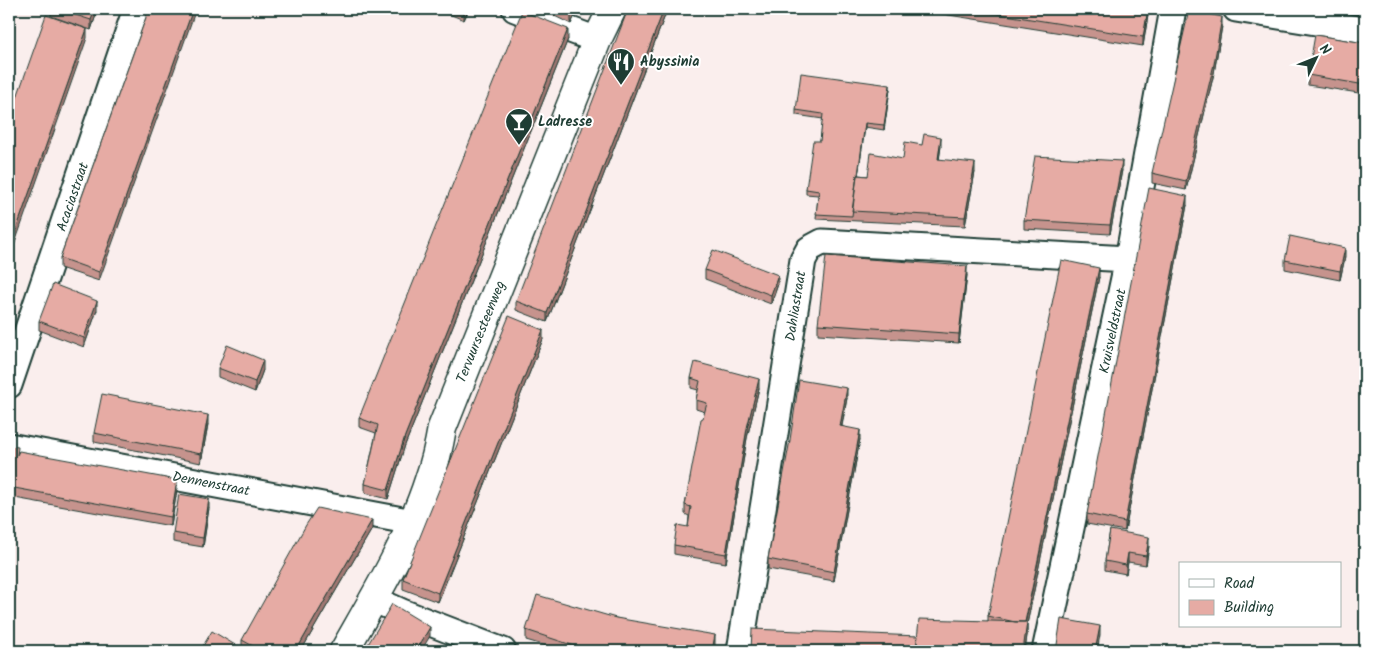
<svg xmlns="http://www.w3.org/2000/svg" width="1374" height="660" font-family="Kalam,sans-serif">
<rect width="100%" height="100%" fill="#faeeed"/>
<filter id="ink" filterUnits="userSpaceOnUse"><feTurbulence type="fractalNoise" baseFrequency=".02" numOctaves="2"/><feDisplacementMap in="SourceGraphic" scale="10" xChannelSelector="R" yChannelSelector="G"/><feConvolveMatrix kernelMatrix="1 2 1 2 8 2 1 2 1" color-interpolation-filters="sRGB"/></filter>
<g filter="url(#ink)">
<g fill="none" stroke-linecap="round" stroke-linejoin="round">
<defs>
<path id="street" d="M515,9l82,31
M1236,9l129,21
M9,385l127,-376
M9,446l404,76
M373,599l29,13 101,39
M740,651l63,-391 6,-11 13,-7 306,17
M1045,651l83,-392 45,-250"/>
<path id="secondary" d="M344,651c30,-53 66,-112 85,-171 6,-17 10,-34 13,-52l155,-388 15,-31"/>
</defs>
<!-- street casing -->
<use href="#street" stroke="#1f3d34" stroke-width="29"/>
<!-- secondary casing -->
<use href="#secondary" stroke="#1f3d34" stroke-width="31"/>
<!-- street -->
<use href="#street" stroke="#fff" stroke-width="25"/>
<!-- secondary -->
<use href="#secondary" stroke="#fff" stroke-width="28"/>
</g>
<!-- wall -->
<path fill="#c6938d" stroke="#1f3d34" d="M51,9h47l-7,21 -40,-14z
M149,9l-50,272 -39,-13v-10z
M393,9h12l-1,4z
M436,9h33l-5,11z
M540,9h38l-7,15z
M911,9h238l-6,37z
M664,18l-117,304 -31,-12v-9z
M1222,26l-8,47 -28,117 -34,-7v-10z
M568,39l-163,406 -17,54 -23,-6v-9l11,-51 -17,-6v-9z
M1365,43v51l-57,-9v-10z
M890,89l-6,41 -19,-3 -7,48 10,1 35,-17 19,-14 19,1 -2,13 36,13 -10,54 -149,-7 2,-24 -12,-1v-5l14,-48 3,-22 -27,-4v-5z
M1122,170l-12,64 -86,-5v-9z
M1187,205l-62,326 -38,-7v-10z
M1345,257l-5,23 -55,-11v-9z
M705,270l73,14 -7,20 -66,-25z
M967,275l-8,68 -141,-9v-10z
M1099,277l-72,347v11l-2,16h-274l167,-15 70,-15v-5z
M97,310l-13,37 -45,-17v-9z
M543,339l-105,263 -35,-13v-10z
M218,368l45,2 -8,22 -37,-15z
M691,378l68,10 -12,50 -21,125 -52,-9v-9l14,-18 1,-11 -4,-2v-9l20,-93 -9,-3v-9l2,-10 -7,-2z
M847,398l-5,28 18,13 -26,142 -66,-12v-10z
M208,424l-7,39 -107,-21v-9z
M9,446l9,6 159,38 -6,36 -162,-29z
M209,508l-6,39 -30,-5v-9z
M372,529l-44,75 -27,47h-101l42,-2v-9z
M1110,530l39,16 -3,19 -18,-3 -2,12 -21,-4v-9z
M616,618l99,26 -1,7h-151l-37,-11v-10z"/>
<!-- shaded-wall -->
<path fill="#a17873" stroke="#1f3d34" d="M95,9h3l-7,21v-10z
M193,9h3l-97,272v-9z
M465,9h4l-5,11v-9z
M574,9h4l-7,15v-10z
M664,9h4l-4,9 -117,304v-9z
M1148,9h1l-6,37v-9z
M1222,17v9l-8,47 -28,117v-9z
M87,29v9l-78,222v-10z
M568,29v10l-163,406 -17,54v-9l17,-54z
M890,85v4l-6,41v-5z
M865,123v4l-12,84z
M941,137v9l-3,22v-9z
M1122,161v9l-12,64v-9z
M975,163v9l-10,54v-9z
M1187,196v9l-62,326v-9z
M1345,248v9l-5,23v-9z
M967,266v9l-8,68v-9z
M1099,268v9l-72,347v11l-2,16h-2l2,-27z
M778,275v9l-7,20v-9z
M97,301v9l-13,37v-9z
M543,330v9l-105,263v-9z
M263,360v10l-8,22v-10z
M759,379v9l-12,50 -21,125v-9l21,-126z
M847,388v10l-7,37v-9z
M208,415v9l-7,39v-9z
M860,430v9l-26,142v-9z
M177,480v10l-6,36v-9z
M209,499v9l-6,39v-9z
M372,520v9l-44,75 -27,47h-5l32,-56z
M1149,537v9l-3,19v-9z
M1128,553v9l-2,12v-9z
M1100,626v9l-3,16h-2z
M430,627v9l-9,15h-5z
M715,635v9l-1,7h-2z"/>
<!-- building -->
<path fill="#e6aba4" stroke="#1f3d34" d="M57,9h38l-4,11z
M149,9h44l-94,263 -39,-14z
M458,9h7l-1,2z
M559,9h15l-3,5z
M628,9h36l-117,304 -31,-12z
M968,9h180l-5,28z
M1189,10l33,7 -8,47 -28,117 -34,-8z
M522,11l46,18 -163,407 -17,54 -23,-6 13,-59 -19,-7z
M46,15l41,14 -78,221v-130z
M1315,35l50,8v42l-57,-10z
M801,73l89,12 -6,40 -19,-2 -7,52h-1l-5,41 -36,-2 3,-23 -13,-2 7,-48h7l3,-27 -27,-4z
M924,134l17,3 -3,22 37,4 -10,54 -113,-6 5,-36 11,1 3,-23 32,6 2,-17 17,3z
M1035,156l87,5 -12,64 -86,-5z
M1149,188l38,8 -62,326 -38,-8z
M1290,236l55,12 -5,23 -55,-11z
M713,250l65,25 -7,20 -66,-25z
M826,256l141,10 -8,68 -141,-10z
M1061,260l38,8 -74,354h-10l-27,-6z
M53,284l44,17 -13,37 -45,-17z
M509,316l34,14 -105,263 -35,-14z
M227,345l36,15 -8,22 -37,-14z
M695,362l64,17 -12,49 -21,126 -52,-9 3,-20 11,2 3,-20 -6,-2 16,-86 2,-1 4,-15 -11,-3 4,-19 -9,-3z
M799,380l48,8 -7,38 20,4 -26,142 -66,-13 22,-119z
M102,394l106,21 -7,39 -107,-21z
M9,446l9,1 -1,8 2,-4 158,29 -6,37 -162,-30z
M179,494l30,5 -6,39 -30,-5z
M317,508l55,12 -44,75 -32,56h-34l-20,-11 64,-115z
M1110,530l39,7 -3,19 -18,-3 -2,12 -21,-4z
M537,595l79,23 99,17 -3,16h-122l-64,-21z
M392,604l38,23 -14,24h-52z
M919,619l108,3 -4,29h-107z
M1061,619l39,7 -5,25h-39z
M752,629l142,6 24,1 -2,15h-165z
M212,631l33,20h-45z"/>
</g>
<!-- icons -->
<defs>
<symbol id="restaurant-pin" viewBox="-11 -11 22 30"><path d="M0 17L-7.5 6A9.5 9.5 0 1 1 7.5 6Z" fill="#1f3d34" stroke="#fff"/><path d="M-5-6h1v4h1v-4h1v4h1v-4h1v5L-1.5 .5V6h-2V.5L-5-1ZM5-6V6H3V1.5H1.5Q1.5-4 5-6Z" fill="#fff"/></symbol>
<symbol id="bar-pin" viewBox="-11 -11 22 30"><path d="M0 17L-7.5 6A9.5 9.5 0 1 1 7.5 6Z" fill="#1f3d34" stroke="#fff"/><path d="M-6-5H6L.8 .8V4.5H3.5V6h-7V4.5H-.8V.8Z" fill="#fff"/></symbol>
</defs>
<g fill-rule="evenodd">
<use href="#restaurant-pin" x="605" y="46" width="32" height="43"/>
<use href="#bar-pin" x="503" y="106" width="32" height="43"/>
</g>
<g text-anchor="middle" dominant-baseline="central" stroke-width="4" stroke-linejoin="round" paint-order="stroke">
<!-- poi labels -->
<g font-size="14" font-weight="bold" fill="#1f3d34" stroke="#fff" text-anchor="start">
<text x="640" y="62">Abyssinia</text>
<text x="538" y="122">Ladresse</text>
</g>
<!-- street labels -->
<g font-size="14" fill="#1f3d34" stroke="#fff">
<text transform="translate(73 197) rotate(-71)">Acaciastraat</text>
<text transform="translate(796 306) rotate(-81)">Dahliastraat</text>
<text transform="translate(1113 331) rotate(-78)">Kruisveldstraat</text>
<text transform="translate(481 332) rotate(-68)">Tervuursesteenweg</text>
<text transform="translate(211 484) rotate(11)">Dennenstraat</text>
</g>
</g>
<!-- margin -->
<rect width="1374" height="660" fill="none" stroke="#fff" stroke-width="30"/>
<rect x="15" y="15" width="1344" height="630" fill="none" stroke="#1f3d34" stroke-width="2" filter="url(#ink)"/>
<!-- legend -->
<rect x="1179" y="562" width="162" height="65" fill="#ffffff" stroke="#a5b1ae"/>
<rect x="1189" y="579" width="25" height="8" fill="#ffffff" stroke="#a5b1ae"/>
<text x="1224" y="588" font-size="15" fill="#1f3d34">Road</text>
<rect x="1189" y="600" width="25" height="15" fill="#e6aba4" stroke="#a5b1ae"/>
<text x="1224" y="612" font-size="15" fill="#1f3d34">Building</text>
<!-- north arrow -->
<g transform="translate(1316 58) rotate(47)" stroke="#ffffff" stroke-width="4" paint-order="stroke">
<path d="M0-4L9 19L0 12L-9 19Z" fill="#1f3d34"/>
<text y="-8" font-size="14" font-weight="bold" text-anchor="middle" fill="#1f3d34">N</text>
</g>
</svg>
